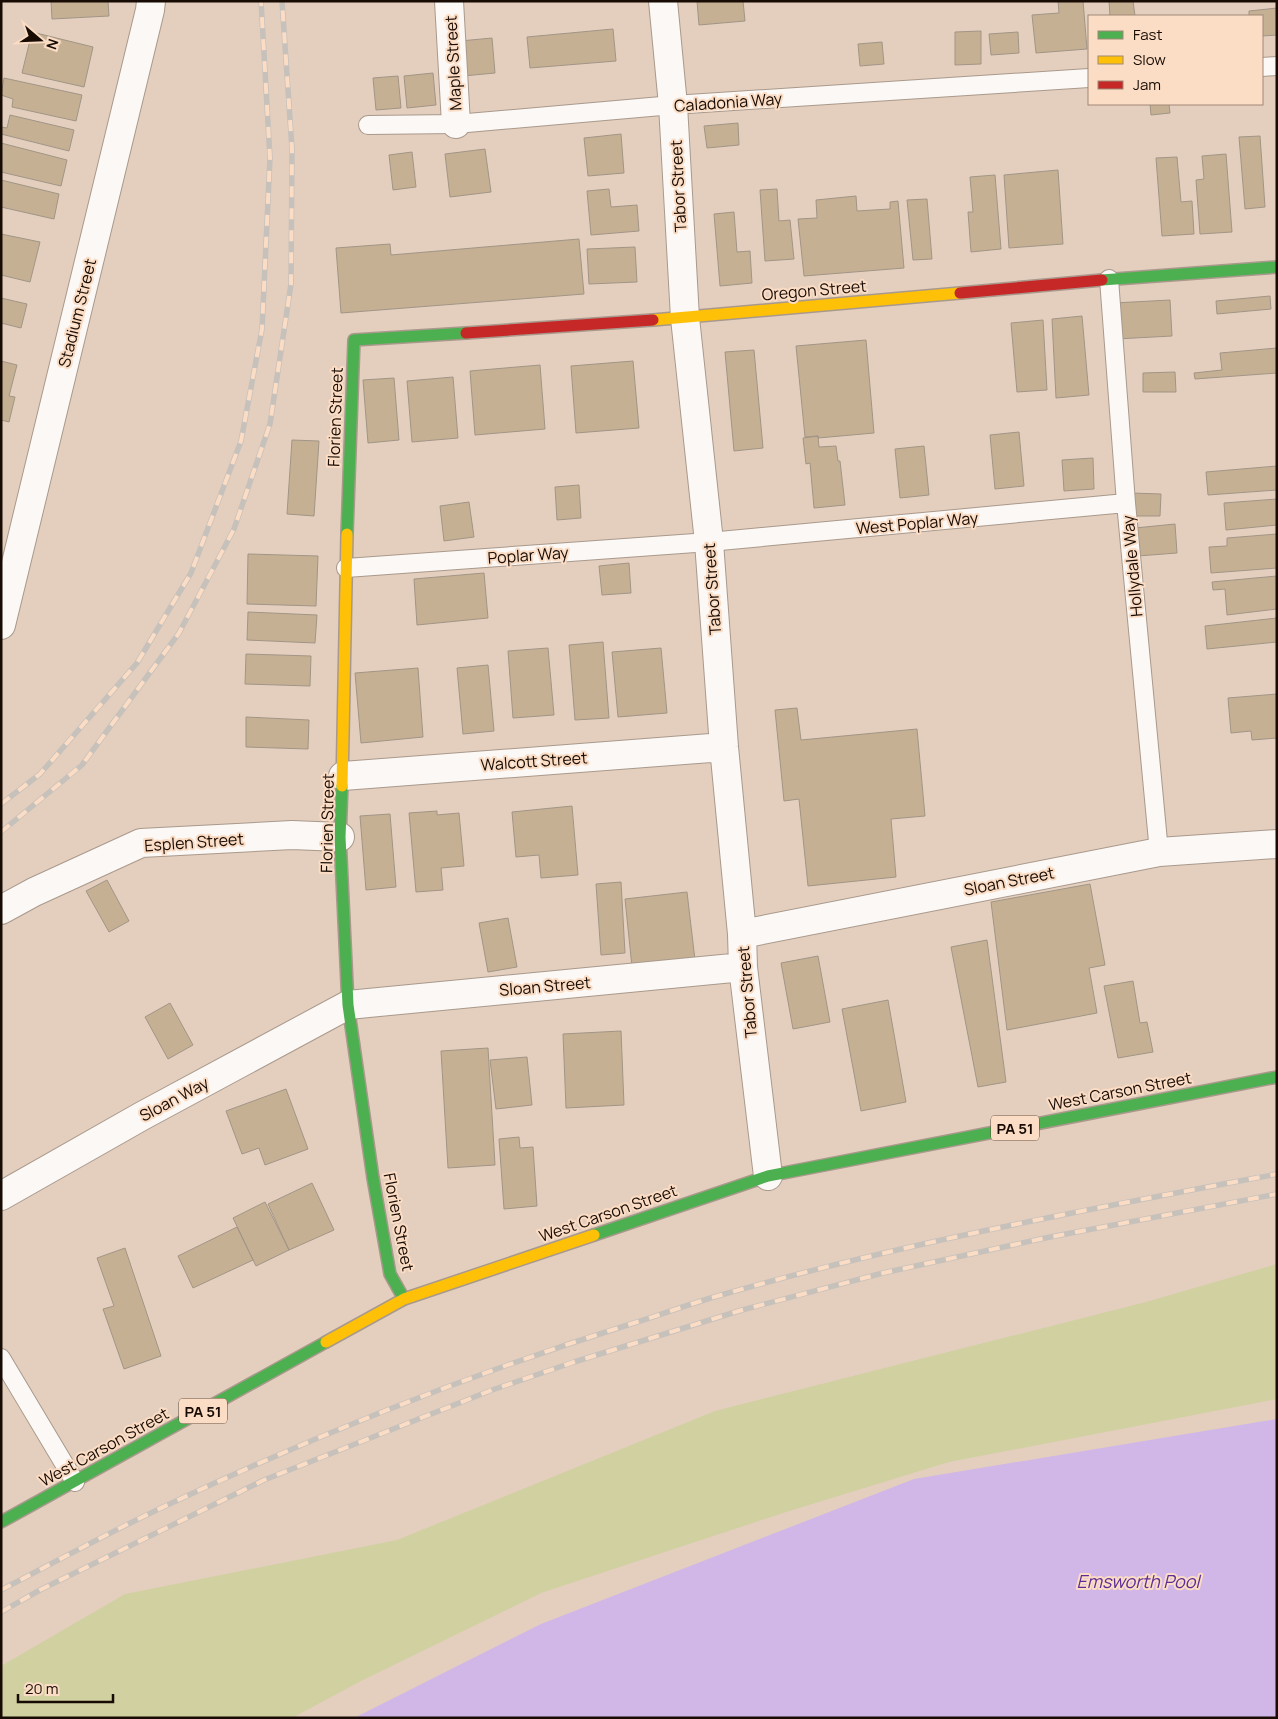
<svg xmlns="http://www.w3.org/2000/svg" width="1278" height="1719" font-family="Manrope,sans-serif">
<rect width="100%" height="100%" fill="#e4cfbe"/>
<!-- green -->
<path fill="#d0d0a1" d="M1277,1264v135l-328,63 -166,51 -242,80 -180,88 -69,37h-291v-52l124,-72 272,-54 318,-129 431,-109z"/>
<!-- water -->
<path fill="#d0b7e7" d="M1277,1419v299h-923l187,-94 373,-145z"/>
<!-- building -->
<path fill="#c5b094" stroke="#a29586" d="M51,1h57l1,15 -57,3z
M697,1h46l2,20 -46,4z
M1058,1h25l4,48 -51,4 -4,-38 27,-2z
M1109,1h24l2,15h-25z
M1277,8v27l-15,1v-20h-13v-5z
M613,29l3,32 -86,7 -3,-31z
M981,31v33l-26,1v-33z
M32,32l61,15 -9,40 -62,-14z
M1018,32l1,21 -28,2 -2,-21z
M492,38l3,35 -32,3 -3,-35z
M882,42l2,22 -24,2 -2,-22z
M433,73l3,32 -29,3 -3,-32z
M398,76l3,32 -25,2 -3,-32z
M4,78l78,17 -6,26 -64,-14 1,-8 -12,-4z
M1150,104h19l1,9 -19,2z
M10,115l64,15 -5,21 -68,-17v-7l6,1z
M738,123l1,22 -32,3 -3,-22z
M621,134l3,39 -36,3 -4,-38z
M1260,136l5,71 -20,2 -6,-72z
M1,143l66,17 -6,26 -60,-14z
M485,149l6,43 -41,5 -5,-43z
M412,152l4,35 -23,3 -4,-35z
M1226,154l6,78 -32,2 -4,-54 8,-1 -2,-23z
M1177,157l4,45 11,-1 2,33 -32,2 -6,-78z
M1058,170l5,74 -54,4 -5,-73z
M995,175l6,74 -30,3 -3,-40h5l-3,-35z
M1,180l58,14 -5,25 -53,-12z
M609,189l2,18 26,-2 2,26 -48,4 -4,-44z
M777,189l2,32 11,-1 4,39 -29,2 -5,-71z
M856,196l1,15 33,-2v-7l8,-1 6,67 -100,8 -6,-57 19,-1 -1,-18z
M927,199l5,60 -19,1 -6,-60z
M734,212l3,40 13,-1 2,32 -32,3 -6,-72z
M1,234l39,8 -10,40 -29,-7z
M579,239l5,55 -243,19 -5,-65 54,-4 1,11z
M635,247l2,35 -48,2 -2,-35z
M1270,296l1,13 -54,5 -1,-13z
M1,298l26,6 -6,24 -20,-5z
M1170,300l2,36 -56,3 -2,-36z
M1082,316l7,79 -33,3 -4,-79z
M1043,320l4,70 -30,2 -6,-69z
M866,340l8,93 -56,5v-2l-13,1 -9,-91z
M1277,348v25l-82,6 -1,-6 28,-3 -2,-17z
M754,350l9,98 -29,3 -9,-99z
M1,361l16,4 -8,31 6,1 -6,25 -8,-2z
M633,361l6,67 -63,5 -5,-67z
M540,365l5,64 -70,6 -5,-64z
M1175,372l1,20h-33v-19z
M453,377l5,61 -46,4 -5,-61z
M394,378l5,62 -31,3 -5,-63z
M1019,432l5,54 -29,3 -5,-54z
M818,436l1,11 17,-1 2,15h2l5,44 -31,3 -4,-45 -4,1 -3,-26z
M292,440l27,1 -5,75 -27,-2z
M924,446l5,49 -29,3 -5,-49z
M1093,458l1,31 -30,2 -2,-31z
M1277,466v24l-69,5 -2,-23z
M579,485l2,33 -24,2 -2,-33z
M1131,493l30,1 -1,22h-29z
M1277,499v26l-51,5 -2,-27z
M469,502l5,35 -30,4 -4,-35z
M1175,524l2,29 -39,3 -3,-28z
M1277,534v34l-66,5 -2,-26 18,-1v-8z
M248,554l70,2 -2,50 -69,-2z
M629,563l2,30 -29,2 -3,-29z
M484,573l4,45 -71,7 -3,-46z
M1277,576v33l-50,6 -2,-26 -12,1 -1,-8z
M248,612l69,3 -2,28 -68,-3z
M1277,618v24l-70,7 -2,-23z
M603,642l6,76 -34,2 -6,-75z
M548,648l6,67 -41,3 -5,-67z
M661,648l6,65 -49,4 -6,-65z
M246,654l65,2 -1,30 -65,-2z
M488,665l6,66 -31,3 -6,-66z
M418,668l5,69 -62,6 -6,-70z
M1277,694v44l-25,2 -1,-9 -20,2 -3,-35z
M797,708l4,32 116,-11 8,87 -34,3 5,58 -88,9 -9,-87 -15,2 -9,-91z
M246,717l63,3 -1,29 -62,-2z
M572,806l6,69 -37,3 -2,-23 -23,2 -4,-45z
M437,811v4l22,-2 5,53 -23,2 2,22 -27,2 -7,-79z
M390,814l6,73 -30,3 -6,-74z
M107,880l22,41 -20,11 -23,-41z
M621,882l4,71 -24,2 -5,-71z
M1090,884l15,81 -16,3 8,45 -90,17 -16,-128z
M687,892l8,68 -63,7 -7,-68z
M508,918l9,49 -29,5 -9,-49z
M987,940l19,142 -28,5 -27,-140z
M818,956l12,66 -37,7 -12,-66z
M1133,981l7,42 7,-1 6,30 -35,6 -14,-72z
M888,1000l18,102 -45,9 -19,-102z
M170,1003l23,42 -25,14 -23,-42z
M621,1031l3,74 -58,3 -3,-74z
M488,1048l7,117 -47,3 -7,-117z
M527,1057l5,48 -36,4 -6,-49z
M286,1089l22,60 -43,16 -6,-17 -17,6 -16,-43z
M519,1137l1,11 13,-1 4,59 -33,3 -5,-70z
M312,1183l22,47 -45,20 -21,-46z
M265,1202l24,48 -33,16 -23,-48z
M237,1227l16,33 -60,28 -15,-32z
M125,1248l36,108 -37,13 -21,-60 11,-3 -17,-48z"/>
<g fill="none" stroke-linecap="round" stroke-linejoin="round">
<defs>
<path id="lane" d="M1262,67l15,-1
M368,125l88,-1 217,-19 416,-27
M1109,279l17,224 33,349
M346,568l363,-26 417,-39
M1,1358l74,124"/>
<path id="street" d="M449,1l7,123
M663,1l10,104 12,213 24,224 15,205 18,187 1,33 25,209
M1,625l149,-615 1,-9
M343,776l381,-29
M1,910l33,-18 107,-49 151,-8 48,2
M742,934l417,-82 118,-8
M1,1196l141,-80 206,-111 395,-38"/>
<path id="fast" d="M1102,280l175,-13
M347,534l7,-194 112,-7
M342,786l-2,51 8,168 25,173 17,96 14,25
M594,1235l174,-59 509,-99
M1,1522l325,-180"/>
<path id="slow" d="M653,320l307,-27
M342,786l5,-252
M326,1342l78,-43 190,-64"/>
<path id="jam" d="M960,293l142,-13
M466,333l187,-13"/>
</defs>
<!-- lane casing -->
<use href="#lane" stroke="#a9998c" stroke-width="20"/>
<!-- street casing -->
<use href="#street" stroke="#a9998c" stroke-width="30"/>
<!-- fast casing -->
<use href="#fast" stroke="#a9998c" stroke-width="14"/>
<!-- slow casing -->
<use href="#slow" stroke="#a9998c" stroke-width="14"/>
<!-- jam casing -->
<use href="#jam" stroke="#a9998c" stroke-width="14"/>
<!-- lane -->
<use href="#lane" stroke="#fbf8f5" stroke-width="18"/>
<!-- street -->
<use href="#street" stroke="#fbf8f5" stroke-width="28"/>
<!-- fast -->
<use href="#fast" stroke="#4caf50" stroke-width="11"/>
<!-- slow -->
<use href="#slow" stroke="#ffc107" stroke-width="11"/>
<!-- jam -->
<use href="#jam" stroke="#c62828" stroke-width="11"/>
<defs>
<path id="rail" d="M1,804l39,-30 97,-111 54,-90 50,-132 21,-112 8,-171 -9,-157
M1,832l81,-67 97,-132 55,-104 36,-105 21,-140 1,-135 -10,-148
M1,1590c58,-30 116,-62 175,-89 149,-70 304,-130 461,-179 28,-9 56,-19 84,-27 182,-52 369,-86 556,-121
M1,1612l39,-22 224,-110 228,-90 82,-28 168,-52 141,-37 162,-35 232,-44"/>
</defs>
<!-- rail casing -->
<use href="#rail" stroke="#c7c1bc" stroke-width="5.5"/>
<!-- rail -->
<use href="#rail" stroke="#fbdcc4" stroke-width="4" stroke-dasharray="11" stroke-linecap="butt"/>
</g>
<g text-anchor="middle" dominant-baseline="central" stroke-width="4" stroke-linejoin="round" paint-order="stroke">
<!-- shield labels -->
<g fill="#fbdcc4" stroke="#5b4a3d" stroke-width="1">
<rect x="991" y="1115.5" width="48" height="25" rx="4"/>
<rect x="179" y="1398.5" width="48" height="25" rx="4"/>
</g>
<g font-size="15" font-weight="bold" fill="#170b03">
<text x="1015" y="1128">PA 51</text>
<text x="203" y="1411">PA 51</text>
</g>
<!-- street labels -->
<g font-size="16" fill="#170b03" stroke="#fbdcc4">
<text transform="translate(453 63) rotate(-93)">Maple Street</text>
<text transform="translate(728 102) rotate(-4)">Caladonia Way</text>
<text transform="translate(678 186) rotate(-93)">Tabor Street</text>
<text transform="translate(814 290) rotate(-5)">Oregon Street</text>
<text transform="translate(77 313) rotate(-76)">Stadium Street</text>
<text transform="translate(335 417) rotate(-88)">Florien Street</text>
<text transform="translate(917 523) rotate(-5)">West Poplar Way</text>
<text transform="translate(528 555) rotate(-4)">Poplar Way</text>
<text transform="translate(1132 566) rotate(-95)">Hollydale Way</text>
<text transform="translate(712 589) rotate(-94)">Tabor Street</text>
<text transform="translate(534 761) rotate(-4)">Walcott Street</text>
<text transform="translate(327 823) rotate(-89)">Florien Street</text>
<text transform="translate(194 842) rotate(-4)">Esplen Street</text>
<text transform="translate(1009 881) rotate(-11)">Sloan Street</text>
<text transform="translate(545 986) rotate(-5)">Sloan Street</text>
<text transform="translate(747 992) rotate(-95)">Tabor Street</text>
<text transform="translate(1120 1091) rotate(-11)">West Carson Street</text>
<text transform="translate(174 1099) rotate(-28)">Sloan Way</text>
<text transform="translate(608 1213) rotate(-19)">West Carson Street</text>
<text transform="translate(399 1222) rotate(79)">Florien Street</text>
<text transform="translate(104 1447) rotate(-29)">West Carson Street</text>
</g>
<!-- water labels -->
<g font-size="18" font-style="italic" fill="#5d2d98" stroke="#fbdcc4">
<text x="1138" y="1581">Emsworth Pool</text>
</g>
</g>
<!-- border -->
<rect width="1278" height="1719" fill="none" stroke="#170b03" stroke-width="5"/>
<!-- legend -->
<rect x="1088" y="15" width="175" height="90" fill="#fbdcc4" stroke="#a08877"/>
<rect x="1098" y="31" width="25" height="8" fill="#4caf50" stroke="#a08877"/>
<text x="1133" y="40" font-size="15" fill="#170b03">Fast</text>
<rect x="1098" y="56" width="25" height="8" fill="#ffc107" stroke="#a08877"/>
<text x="1133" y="65" font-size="15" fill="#170b03">Slow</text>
<rect x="1098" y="81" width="25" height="8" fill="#c62828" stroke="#a08877"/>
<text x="1133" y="90" font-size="15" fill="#170b03">Jam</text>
<!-- north arrow -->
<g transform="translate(40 40) rotate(109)" stroke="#fbdcc4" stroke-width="4" paint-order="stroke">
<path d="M0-4L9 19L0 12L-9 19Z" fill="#170b03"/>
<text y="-8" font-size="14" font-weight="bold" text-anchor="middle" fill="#170b03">N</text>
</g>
<!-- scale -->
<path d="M18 1694v8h95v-8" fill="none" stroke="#170b03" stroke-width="2.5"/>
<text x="25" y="1694" font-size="15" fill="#170b03" stroke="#fbdcc4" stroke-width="4" paint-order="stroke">20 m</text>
</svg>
